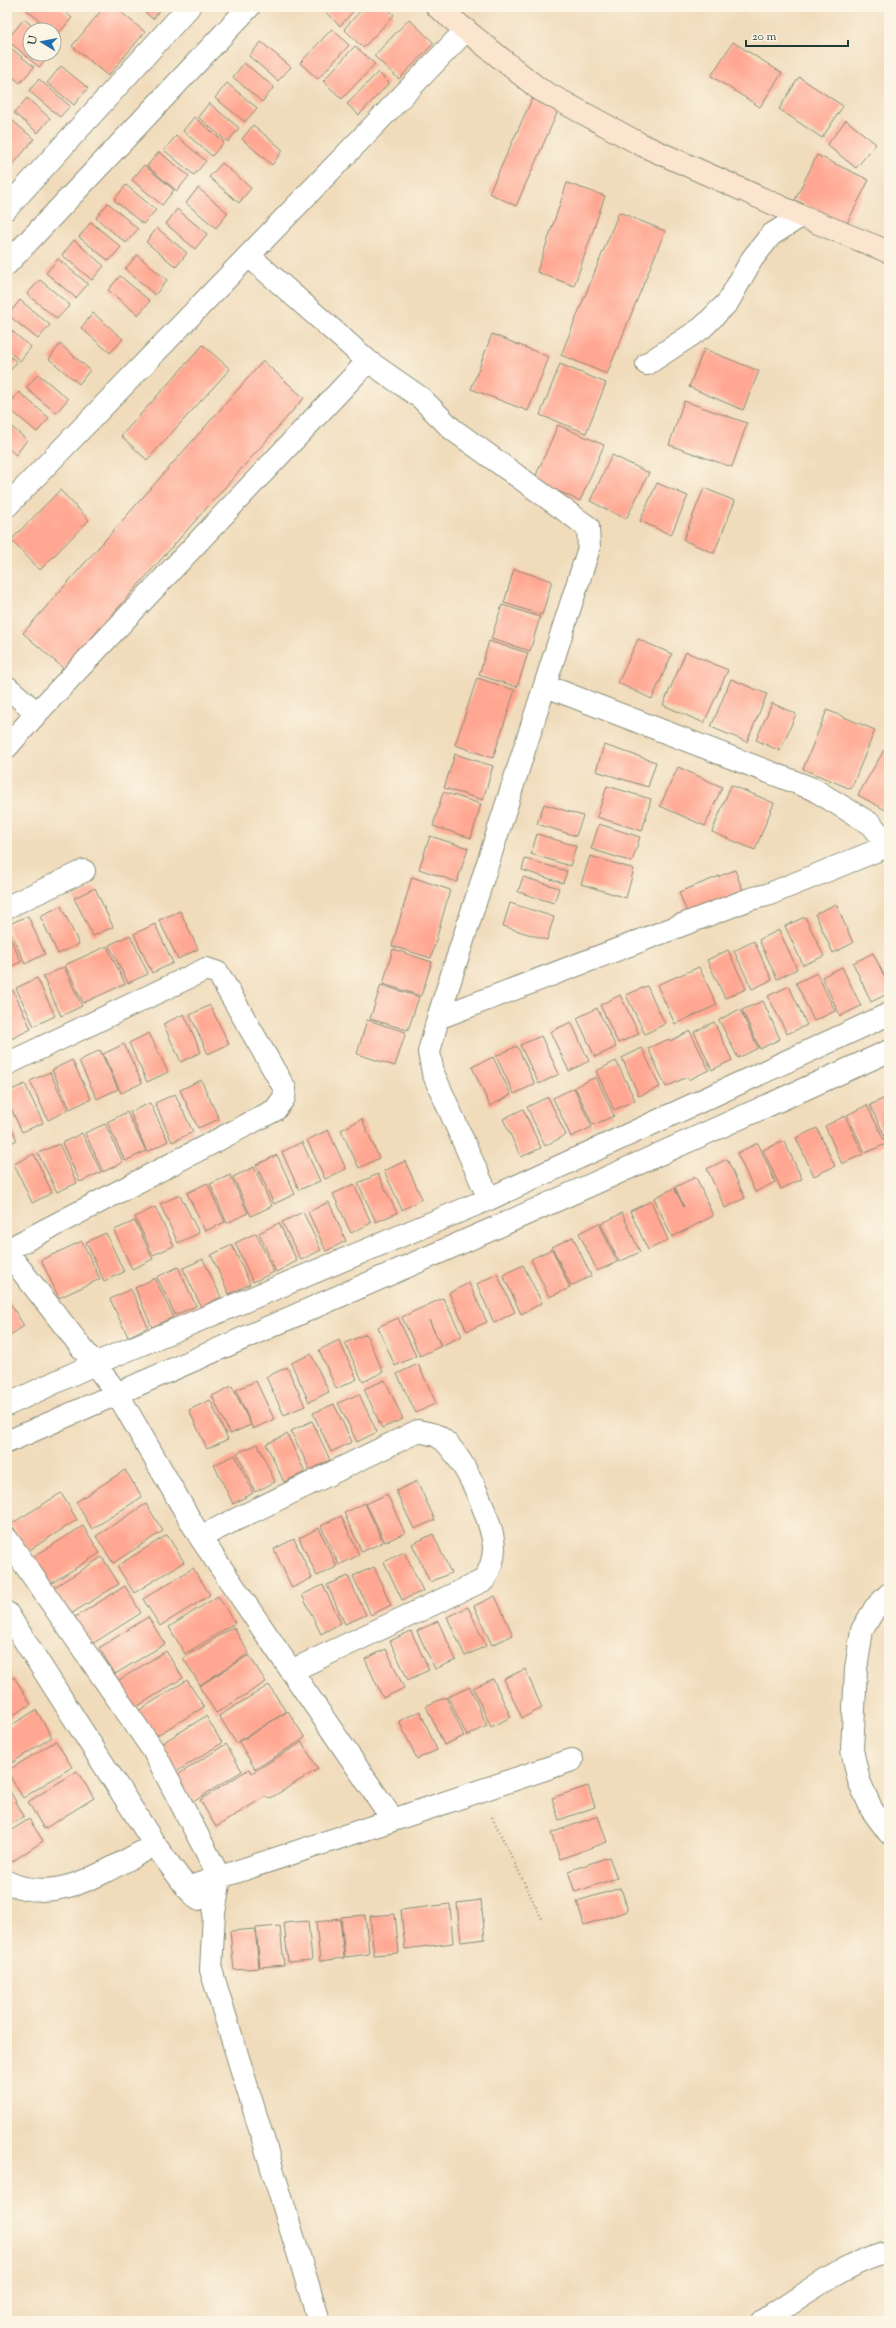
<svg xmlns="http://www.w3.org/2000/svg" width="896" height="2328" font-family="'Sorts Mill Goudy',serif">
<rect width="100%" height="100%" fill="#fcf5e5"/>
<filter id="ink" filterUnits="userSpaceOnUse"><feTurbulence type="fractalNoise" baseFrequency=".025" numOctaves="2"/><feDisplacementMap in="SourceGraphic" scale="8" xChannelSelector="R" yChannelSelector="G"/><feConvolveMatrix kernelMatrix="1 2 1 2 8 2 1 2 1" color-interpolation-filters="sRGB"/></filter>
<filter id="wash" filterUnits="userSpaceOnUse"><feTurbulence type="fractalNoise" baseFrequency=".012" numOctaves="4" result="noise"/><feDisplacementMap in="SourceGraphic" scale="16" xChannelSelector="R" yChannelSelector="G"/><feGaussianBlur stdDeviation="0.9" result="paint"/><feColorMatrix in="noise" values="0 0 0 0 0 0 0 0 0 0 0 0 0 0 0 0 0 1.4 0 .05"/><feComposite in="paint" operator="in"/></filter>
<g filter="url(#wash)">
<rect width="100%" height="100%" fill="#f0dcbb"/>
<g id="blocks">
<!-- building -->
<path fill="#ffa792" d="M23,7h36l13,11 -15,17 -3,-5h-3z
M104,7h11l30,25 -37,44 -36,-30z
M139,7h24l-10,12z
M320,7h37l-17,19z
M364,7h22l8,8 -31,33 -19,-19z
M24,19l13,11h-7v24h20l-11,13 -32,-27z
M409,19l25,24 -35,36 -25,-23z
M332,29l17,16 -31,34 -18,-16z
M261,42l30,25 -13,14 -29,-25z
M733,42l49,31 -22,34 -49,-31z
M7,45l27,22 -14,16 -13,-11z
M355,46l20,18 -33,35 -19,-18z
M244,63l30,24 -12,15 -29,-25z
M61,66l27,22 -14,17 -27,-22z
M378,72l11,11 -30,32 -12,-11z
M799,77l44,29 -21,32 -43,-29z
M39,79l31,27 -10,11 -31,-26z
M7,82l4,3 -4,5z
M227,83l30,25 -12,14 -30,-24z
M27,98l23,20 -12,15 -24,-20z
M532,99l26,12 -42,95 -27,-13z
M209,103l30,25 -11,14 -30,-25z
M7,116l27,23 -22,27 -5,-4z
M194,117l30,25 -12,14 -29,-25z
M846,120l30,24 -20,24 -29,-23z
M253,125l30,25 -11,15 -30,-26z
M176,136l30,25 -12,14 -30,-25z
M159,152l30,24 -12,15 -30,-25z
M817,155l52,25 -23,45 -51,-25z
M222,163l29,25 -12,15 -30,-26z
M144,165l30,25 -12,15 -30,-25z
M567,183l38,13 -31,90 -37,-14z
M126,185l30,25 -13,14 -29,-24z
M198,188l30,25 -12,15 -30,-25z
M108,203l30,26 -12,14 -30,-25z
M177,209l30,25 -12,15 -29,-25z
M619,212l46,19 -58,143 -46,-19z
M91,222l30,25 -12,14 -30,-24z
M157,228l30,25 -11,14 -30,-25z
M74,240l30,26 -12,14 -30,-25z
M137,255l30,25 -12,15 -30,-26z
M58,259l30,25 -12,14 -30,-25z
M120,276l30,25 -12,14 -30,-25z
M40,280l30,25 -13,14 -30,-25z
M20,300l30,25 -12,14 -30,-24z
M93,313l30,26 -13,14 -29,-25z
M7,327l24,20 -11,14 -13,-11z
M492,334l57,23 -21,54 -57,-22z
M60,344l30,26 -11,14 -30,-25z
M203,345l27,24 -83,91 -26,-24z
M704,349l55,22 -16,39 -54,-23z
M7,354l10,8 -10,12z
M263,361l41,37 -240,271 -41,-36z
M560,364l46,19 -20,50 -46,-18z
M38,374l30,25 -12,14 -30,-25z
M19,392l30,26 -12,14 -30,-25z
M684,401l63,22 -15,44 -63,-22z
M7,423l20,17 -11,15 -9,-8z
M558,425l46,20 -24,56 -46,-21z
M612,455l37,18 -23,46 -36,-18z
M657,483l31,13 -17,39 -31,-14z
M704,488l31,13 -21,52 -31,-13z
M60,490l29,30 -49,50 -29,-30z
M514,569l38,12 -10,34 -38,-12z
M502,605l38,12 -10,34 -39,-12z
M638,639l34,15 -20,45 -34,-16z
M489,641l39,12 -11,34 -38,-12z
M686,652l42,18 -24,53 -41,-18z
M477,678l38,12 -22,68 -38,-13z
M731,679l36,15 -20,48 -36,-15z
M772,703l24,11 -16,37 -24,-11z
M827,710l48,20 -24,59 -48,-20z
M604,745l52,17 -8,25 -52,-16z
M884,750l5,3v59l-31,-17z
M455,754l38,12 -10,34 -39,-12z
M678,767l44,20 -17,39 -45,-20z
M731,785l43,18 -19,47 -43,-18z
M607,786l44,13 -9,32 -45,-14z
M443,792l38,12 -10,34 -38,-12z
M544,804l39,12 -7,20 -39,-12z
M599,824l41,13 -8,25 -41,-13z
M537,834l39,12 -6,20 -39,-12z
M430,836l38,12 -11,34 -38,-13z
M590,856l44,13 -8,29 -45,-14z
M525,859l42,12 -4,12 -41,-13z
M735,870l10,26 -56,21 -10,-25z
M412,877l38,13 -19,68 -39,-12z
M523,877l36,11 -5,15 -36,-11z
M95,888l18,39 -20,9 -19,-38z
M510,903l44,14 -7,23 -44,-14z
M836,904l17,39 -20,10 -18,-39z
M61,906l18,38 -21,10 -18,-38z
M180,911l18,38 -20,10 -19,-39z
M28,916l17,38 -20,10 -18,-39z
M805,917l19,39 -21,9 -18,-39z
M155,924l18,39 -21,10 -18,-39z
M779,930l18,39 -20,10 -18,-39z
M7,932l14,30 -14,6z
M130,935l18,39 -20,9 -19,-38z
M754,941l18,39 -20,9 -18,-38z
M107,946l18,38 -42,19 -18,-38z
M393,949l39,13 -11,34 -38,-12z
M728,950l18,39 -21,9 -18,-38z
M873,953l16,33v7l-18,9 -18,-39z
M64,967l18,39 -21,10 -18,-39z
M699,967l18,38 -42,19 -18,-39z
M842,967l19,39 -21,10 -18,-39z
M817,973l18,38 -21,10 -18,-38z
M37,978l18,38 -21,10 -18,-38z
M381,985l38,12 -11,33 -38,-11z
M647,986l18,38 -20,10 -19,-39z
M789,986l18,39 -20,9 -19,-38z
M13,990l18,39 -20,10 -4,-8v-38z
M620,995l19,39 -21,9 -18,-38z
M763,1001l17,38 -20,10 -18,-39z
M210,1005l19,39 -21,10 -18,-39z
M597,1008l19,39 -21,10 -18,-39z
M740,1009l18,39 -20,10 -19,-38z
M184,1014l17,38 -20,10 -18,-38z
M367,1020l39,12 -11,34 -38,-12z
M571,1022l18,39 -20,10 -19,-39z
M714,1022l18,38 -20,10 -18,-38z
M690,1031l19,39 -21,10 -1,-3 -21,10 -18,-39 21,-9 1,2z
M149,1033l19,39 -21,10 -18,-39z
M541,1036l18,38 -20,10 -19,-39z
M124,1044l18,39 -21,10 -18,-39z
M517,1046l18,38 -21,10 -18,-38z
M642,1048l18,39 -21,9 -17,-38z
M100,1050l18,39 -21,10 -18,-38z
M493,1057l18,38 -21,11 -18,-39z
M72,1060l19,39 -21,10 -18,-39z
M616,1061l19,39 -21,10 -18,-39z
M50,1072l18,38 -20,10 -18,-39z
M596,1077l18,39 -21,9 -18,-38z
M201,1080l18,39 -21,9 -18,-38z
M25,1084l18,39 -21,9 -15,-32v-8z
M574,1088l18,39 -21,10 -18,-39z
M175,1094l18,38 -21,10 -17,-39z
M889,1096v49l-19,-40z
M548,1097l18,38 -21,11 -18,-39z
M150,1103l18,38 -21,11 -17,-40z
M867,1105l19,39 -21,9 -18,-38z
M523,1109l18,39 -20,9 -18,-38z
M127,1112l19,39 -21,10 -18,-39z
M845,1116l18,38 -21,10 -17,-38z
M7,1118l10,22 -10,5z
M362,1119l17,39 -20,10 -18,-38z
M105,1124l18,38 -20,10 -18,-39z
M817,1128l18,38 -21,10 -18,-38z
M328,1130l18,39 -21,10 -18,-39z
M82,1133l19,39 -21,10 -18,-39z
M784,1141l18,38 -21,10 -18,-39z
M302,1142l18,39 -21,9 -17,-38z
M758,1143l17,39 -20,10 -18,-39z
M59,1144l18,39 -20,9 -19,-39z
M34,1154l18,39 -20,10 -18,-39z
M277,1155l18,39 -21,10 -18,-39z
M727,1159l18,39 -20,10 -18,-39z
M405,1161l17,38 -20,11 -18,-39z
M254,1167l18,39 -21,10 -18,-39z
M378,1174l19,39 -21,9 -18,-39z
M230,1175l18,38 -21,10 -17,-39z
M696,1177l17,39 -41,21 -18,-39 20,-10 10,19 -9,-20z
M207,1183l18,39 -20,9 -18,-38z
M354,1184l17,39 -20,10 -18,-39z
M180,1195l19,38 -21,10 -18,-39z
M651,1201l17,39 -20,10 -18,-39z
M329,1202l17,39 -20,10 -18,-39z
M155,1207l19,39 -21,9 -18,-38z
M303,1212l18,38 -20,10 -19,-38z
M622,1213l18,39 -21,10 -18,-38z
M135,1221l18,38 -21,10 -18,-39z
M279,1223l18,38 -21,11 -17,-39z
M599,1223l18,39 -20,9 -18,-38z
M106,1233l18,39 -20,9 -18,-39z
M256,1233l18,39 -21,10 -18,-39z
M573,1237l18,39 -20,10 -19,-39z
M82,1241l18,38 -41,19 -18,-38z
M232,1245l18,39 -21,10 -18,-39z
M552,1249l18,39 -21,9 -18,-38z
M203,1259l18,38 -20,10 -18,-39z
M523,1265l19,38 -21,11 -18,-39z
M178,1267l18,39 -21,9 -18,-38z
M497,1274l18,38 -21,11 -17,-39z
M155,1278l18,39 -21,10 -17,-39z
M469,1283l18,39 -20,9 -18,-38z
M131,1289l17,38 -20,10 -18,-38z
M7,1298l17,28 -17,11z
M443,1298l19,38 -21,10 -12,-26 12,26 -21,10 -18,-39z
M398,1318l18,38 -21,10 -17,-39z
M366,1334l17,38 -20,10 -18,-39z
M339,1340l18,39 -21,10 -17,-39z
M311,1354l18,38 -20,10 -18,-39z
M418,1364l18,39 -20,10 -19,-39z
M287,1367l18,39 -21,9 -18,-38z
M385,1380l18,39 -21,9 -18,-39z
M256,1381l18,38 -21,10 -17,-39z
M232,1386l19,39 -21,9 -18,-38z
M359,1394l18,38 -20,10 -19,-39z
M210,1400l18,39 -21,10 -18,-39z
M334,1404l18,38 -21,10 -18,-39z
M312,1421l18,39 -20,10 -19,-39z
M287,1434l18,38 -21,10 -18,-38z
M258,1444l17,38 -20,10 -18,-39z
M235,1455l18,38 -20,11 -19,-39z
M125,1470l17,27 -50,32 -16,-27z
M417,1481l18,39 -21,9 -18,-38z
M61,1493l16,27 -49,31 -17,-27z
M387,1494l18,39 -20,9 -19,-38z
M365,1503l18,39 -21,10 -18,-39z
M146,1504l17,27 -50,32 -17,-27z
M341,1516l18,39 -20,10 -18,-39z
M83,1526l17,27 -50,31 -17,-27z
M319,1528l18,39 -20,9 -18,-38z
M433,1534l18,39 -21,9 -18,-38z
M167,1535l17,27 -50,31 -17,-27z
M294,1539l18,39 -20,10 -18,-39z
M404,1552l19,39 -21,9 -18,-38z
M102,1557l17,27 -50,31 -16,-27z
M374,1567l17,38 -20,10 -18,-39z
M193,1568l17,27 -50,31 -17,-27z
M348,1576l18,39 -21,9 -18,-39z
M323,1585l18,38 -20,11 -19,-39z
M125,1586l16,27 -49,31 -17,-27z
M218,1596l17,27 -50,31 -16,-27z
M495,1596l18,39 -21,10 -18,-39z
M468,1607l18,39 -21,10 -18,-39z
M148,1617l17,27 -50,30 -16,-26z
M438,1621l18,39 -21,9 -18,-38z
M233,1627l16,26 -49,32 -17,-27z
M411,1631l18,39 -21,10 -18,-39z
M386,1649l18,39 -21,10 -18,-39z
M166,1651l17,27 -50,31 -17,-27z
M249,1655l17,27 -50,31 -17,-27z
M7,1666l5,8 -5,3z
M525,1669l17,39 -20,10 -18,-39z
M14,1677l17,27 -24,15v-37z
M493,1679l18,38 -20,10 -18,-39z
M187,1680l17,27 -50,30 -16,-26z
M269,1685l17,27 -50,31 -17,-27z
M470,1687l17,39 -20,10 -19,-39z
M446,1697l18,39 -20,9 -18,-39z
M36,1710l16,27 -45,29v-38z
M288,1711l17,27 -50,31 -16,-27z
M420,1711l17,39 -20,9 -18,-38z
M206,1716l16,27 -49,31 -17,-27z
M56,1741l16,26 -49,31 -16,-27z
M302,1742l16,27 -49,30 -3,-3 -50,31 -16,-27 49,-31 3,4z
M226,1744l16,27 -49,31 -17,-26z
M77,1771l17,27 -50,31 -16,-27z
M588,1786l7,21 -36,13 -7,-22z
M11,1793l13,23 -17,11v-31z
M598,1816l9,26 -47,17 -9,-26z
M29,1819l14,22 -36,24v-32z
M609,1857l8,21 -42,14 -7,-21z
M621,1888l7,23 -44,14 -7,-24z
M481,1900l4,39 -24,3 -4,-39z
M450,1904l3,39 -48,6 -4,-39z
M395,1914l4,39 -25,2 -4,-39z
M365,1915l4,39 -24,3 -4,-40z
M340,1919l4,39 -24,3 -4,-39z
M308,1921l4,39 -24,2 -4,-39z
M280,1926l4,39 -24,2 -4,-39z
M255,1929l4,39 -25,2 -4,-39z"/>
</g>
</g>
<g filter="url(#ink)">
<use href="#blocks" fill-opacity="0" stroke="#888c78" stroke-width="1"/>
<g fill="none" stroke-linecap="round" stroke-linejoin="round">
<defs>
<path id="street" d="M7,208l182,-201
M249,256l119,105 53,37 31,31 136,98 1,21 -151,470 -9,34 4,21 56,126
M7,264l242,-257
M647,364l55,-36 26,-26 24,-43 19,-24 30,-19
M7,506l459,-476
M546,686l267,103 58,35 18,22
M7,687l30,26
M7,747l30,-34 331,-352
M7,907l77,-36
M438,1018l312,-119 17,-4 121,-49
M7,1064l199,-95 12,4 67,116 -1,9 -9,12 -268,140
M7,1252l110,141 83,144 193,283 -206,68
M7,1405l87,-41 395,-165 400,-185
M7,1442l490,-215 392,-176
M200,1537l218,-106c6,2 15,2 21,6 23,14 54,84 55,111 0,12 -4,22 -10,32l-193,91
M7,1539l146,211 67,128 -6,35 -3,57 108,351
M889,1594l-14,14 -13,22 -6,39 -4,81 7,31 13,29 17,23
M7,1613l148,232 32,43 11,11
M393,1820l179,-60
M7,1882c51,25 104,-15 148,-37
M763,2321c36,-23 85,-60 126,-69"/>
<path id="secondary" d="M437,7l102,82 103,56 159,71 88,36"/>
</defs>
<!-- street casing -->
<use href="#street" stroke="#888c78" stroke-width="24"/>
<!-- secondary casing -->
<use href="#secondary" stroke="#888c78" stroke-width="24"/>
<!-- path -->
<path stroke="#888c78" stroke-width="2.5" stroke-dasharray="1 3" stroke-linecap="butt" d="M492,1817l50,102"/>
<!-- street -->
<use href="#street" stroke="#fff" stroke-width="22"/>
<!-- secondary -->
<use href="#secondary" stroke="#fce5cf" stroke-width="22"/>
</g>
</g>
<!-- margin -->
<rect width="896" height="2328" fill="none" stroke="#fcf5e5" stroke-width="24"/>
<!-- north arrow -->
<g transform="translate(42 42) rotate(280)"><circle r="19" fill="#fcf5e5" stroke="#a4ab9e"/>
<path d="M0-3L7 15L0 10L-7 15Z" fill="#1f6fb2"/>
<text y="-6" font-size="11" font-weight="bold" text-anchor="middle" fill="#1f3d34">U</text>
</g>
<!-- scale -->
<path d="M746 40v6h102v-6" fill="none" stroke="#1f3d34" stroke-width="2"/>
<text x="752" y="40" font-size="12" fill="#1f3d34" stroke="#fcf5e5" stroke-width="3" paint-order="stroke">20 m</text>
</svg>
